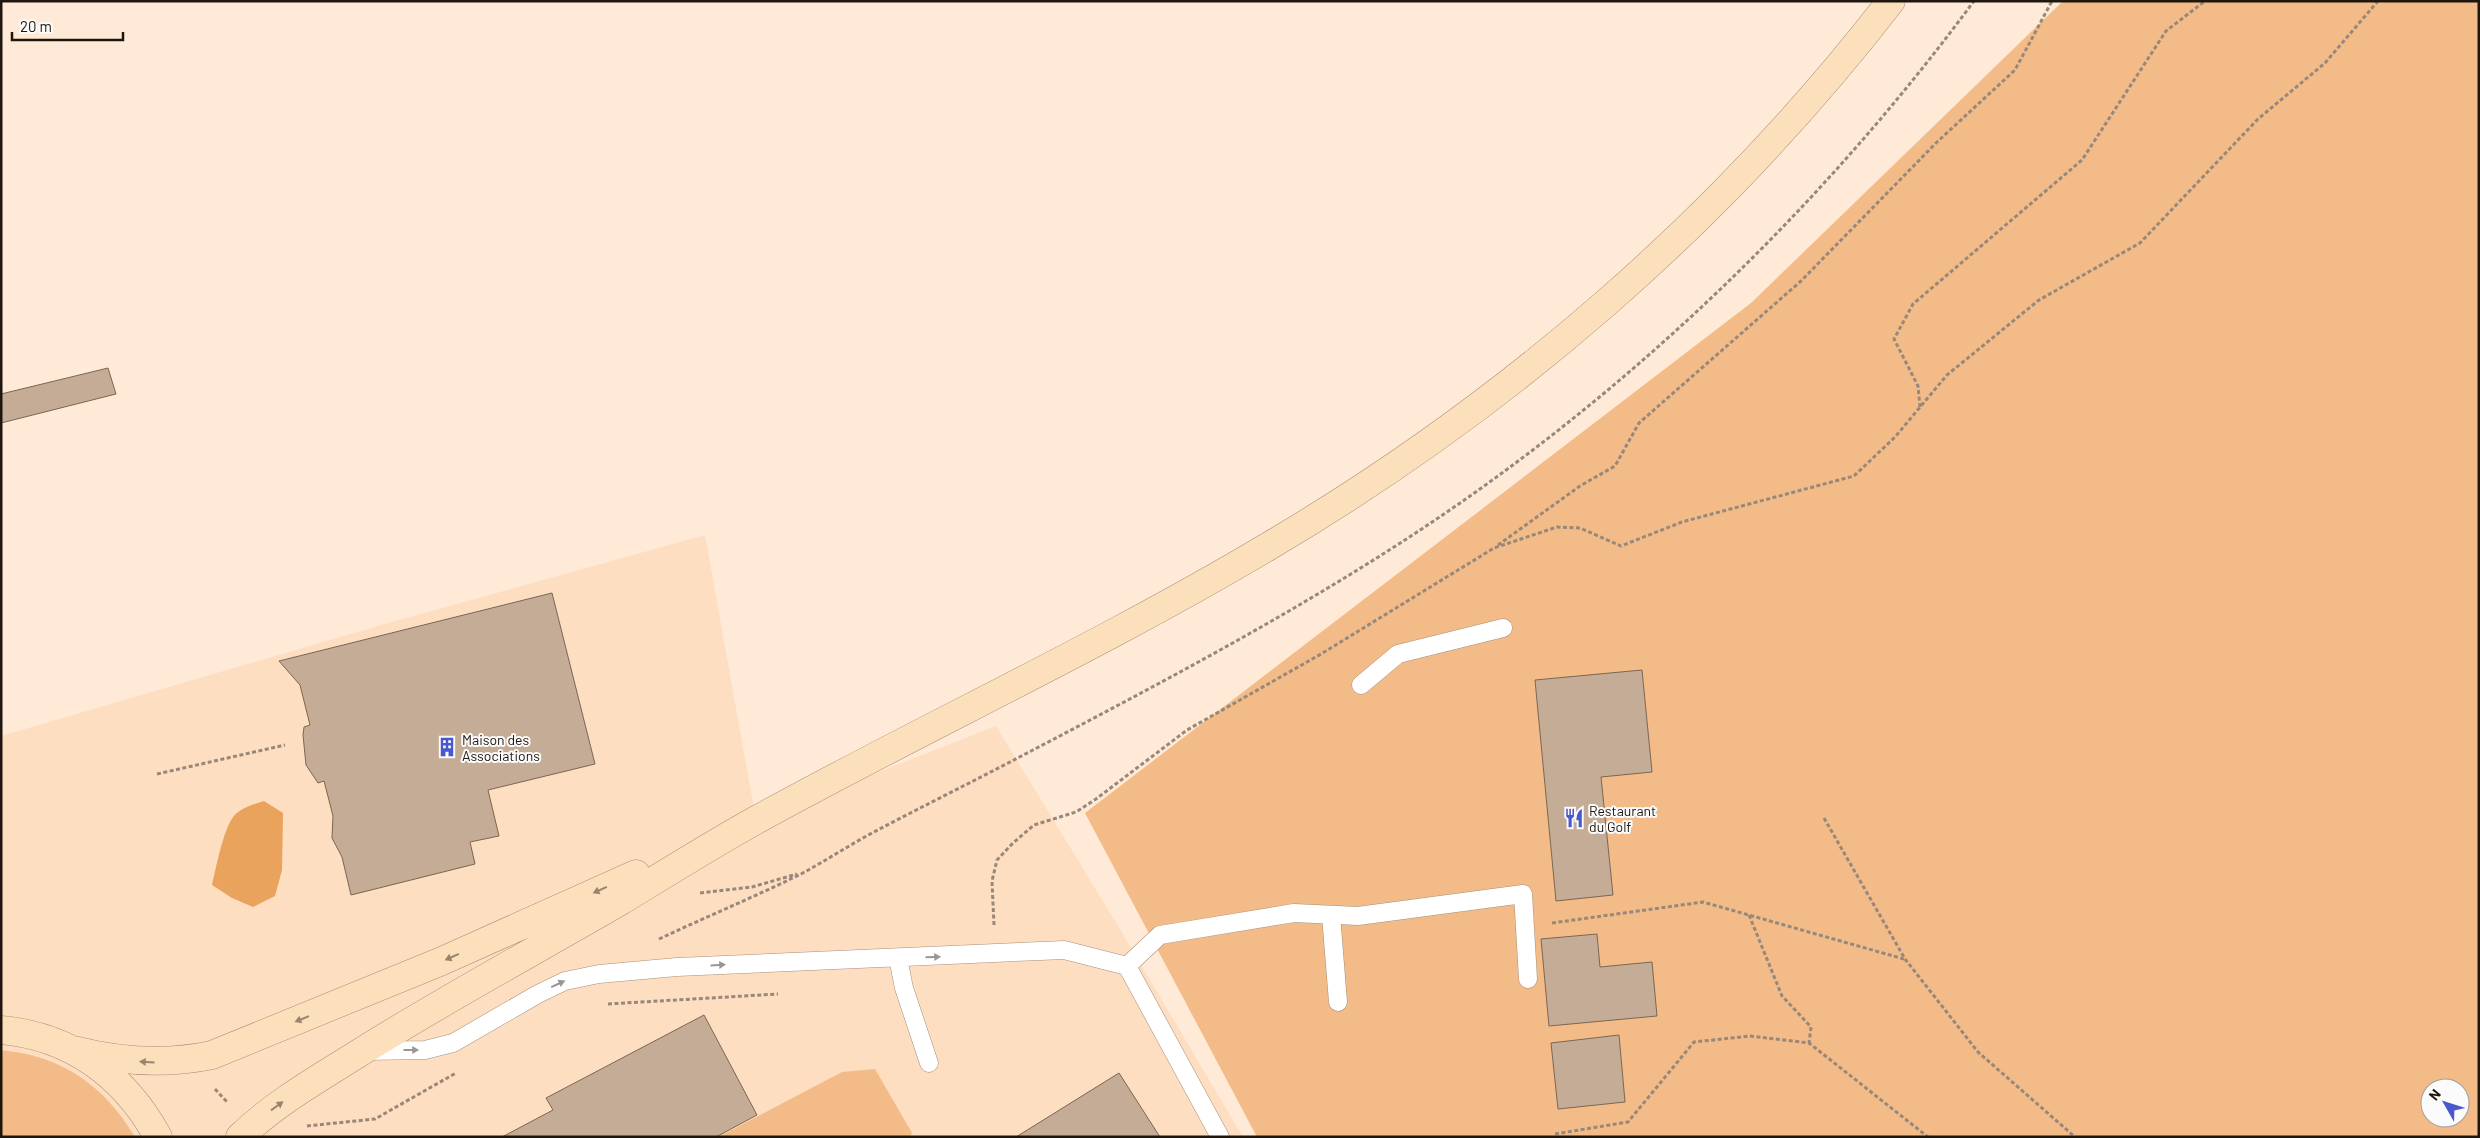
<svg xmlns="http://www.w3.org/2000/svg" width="2480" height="1138" font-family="Barlow,sans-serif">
<rect width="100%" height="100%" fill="#ffead7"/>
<!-- built -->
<path fill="#fedec1" d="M705,535l51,285 240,-94 119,195 128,216h-1242v-401l387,-113z"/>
<!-- green -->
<path fill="#f3bb88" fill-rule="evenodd" d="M2063,1h416v1136h-1222l-172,-324 666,-510zM2430,1088h30v30h-30z
M1,1050c61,6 103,35 134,87h-134z
M875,1069l37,64 -2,4h-192l124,-65z"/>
<!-- water -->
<path fill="#eaa35d" d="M264,801l19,12 -1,57 -7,26 -22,11 -21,-9 -20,-13c4,-17 11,-54 21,-68 7,-9 21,-13 31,-16z"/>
<!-- building -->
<path fill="#c5ac96" stroke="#7c6651" d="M108,368l8,26 -115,29v-29z
M552,593l43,171 -107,26 11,46 -29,6 5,22 -124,31 -9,-38 -10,-19 1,-22 -9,-35 -6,2 -12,-18 -3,-30 1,-8 6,-2 -10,-40 -21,-24z
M1642,670l10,102 -51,5 12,118 -57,6 -21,-221z
M1597,934l3,33 52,-5 5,54 -108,10 -8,-87z
M704,1015l53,100 -41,22h-214l51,-27 -7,-12z
M1619,1035l6,67 -67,7 -7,-66z
M1119,1073l41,64h-144z"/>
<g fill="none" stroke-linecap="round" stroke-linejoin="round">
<defs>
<path id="lane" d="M1361,685l37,-31 105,-26
M1331,915l7,87
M898,958l6,30 25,75
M1127,966l33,-31 134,-22 64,3 165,-22 5,85
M366,1051l59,-1 28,-7 85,-49 27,-13 34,-7 78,-7 387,-17 63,16 93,171"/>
<path id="secondary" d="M1,1030c70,6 124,46 157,107
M74,1050c47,12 91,15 138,5l230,-94 194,-87
M240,1137c34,-33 76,-57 116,-82 86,-54 175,-102 263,-153 46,-28 92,-57 139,-83 169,-93 345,-174 511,-273 239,-141 452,-325 622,-545"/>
</defs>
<!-- lane casing -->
<use href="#lane" stroke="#a78f79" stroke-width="19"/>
<!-- secondary casing -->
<use href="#secondary" stroke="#a78f79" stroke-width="29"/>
<!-- path -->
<path stroke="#98887a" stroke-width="3" stroke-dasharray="4 2.5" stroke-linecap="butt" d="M1920,407l-2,-21 -24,-47 19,-35 169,-144 84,-129 39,-30
M1498,545l82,-59 35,-20 24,-43 162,-142 136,-139 78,-72 37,-69
M157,774l128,-29
M1824,818l81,141 73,93 97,85
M700,893l52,-6 45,-13
M1749,915l33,81 29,31 -2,16
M1552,923l151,-21 201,57
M994,925l-2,-44 5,-21 16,-17 21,-18 42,-13 20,-13 91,-69 134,-76 173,-106 63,-21 23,1 41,18 61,-24 172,-46 41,-39 52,-62 92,-75 101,-57 118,-124 67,-56 53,-62
M659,939c47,-22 95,-42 142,-65 24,-13 47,-28 71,-41 53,-28 108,-55 161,-83 128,-67 257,-135 378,-214 215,-140 411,-329 563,-535
M608,1004l170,-10
M215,1089l13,14
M307,1126l68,-7 81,-46
M1555,1134l73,-12 66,-80 56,-6 59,7 119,94"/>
<!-- lane -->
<use href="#lane" stroke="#fff" stroke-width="18"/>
<!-- secondary -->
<use href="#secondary" stroke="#fce0bc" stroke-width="28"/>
</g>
<!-- one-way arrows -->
<defs><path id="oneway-solid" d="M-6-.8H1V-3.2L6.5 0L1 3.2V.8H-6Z" transform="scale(1.25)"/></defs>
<g fill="#99856e">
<use href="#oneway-solid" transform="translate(600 890) rotate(156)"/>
<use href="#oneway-solid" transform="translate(452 957) rotate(156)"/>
<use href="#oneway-solid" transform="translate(302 1019) rotate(158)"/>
<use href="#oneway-solid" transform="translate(147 1062) rotate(-177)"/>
<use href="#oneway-solid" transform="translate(277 1106) rotate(-36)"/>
</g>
<g fill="#9a9693">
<use href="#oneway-solid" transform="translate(933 957) rotate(-2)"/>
<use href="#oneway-solid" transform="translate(718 965) rotate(-3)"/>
<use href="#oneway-solid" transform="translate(558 984) rotate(-25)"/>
<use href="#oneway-solid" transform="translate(411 1050)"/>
</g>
<!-- icons -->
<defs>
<symbol id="building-bare" viewBox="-9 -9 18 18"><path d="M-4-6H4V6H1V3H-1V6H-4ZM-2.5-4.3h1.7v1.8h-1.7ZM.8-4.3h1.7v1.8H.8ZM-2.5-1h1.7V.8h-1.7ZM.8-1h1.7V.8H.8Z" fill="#4b57cc" stroke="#fbfbfb" stroke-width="2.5" paint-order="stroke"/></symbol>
<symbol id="restaurant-bare" viewBox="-9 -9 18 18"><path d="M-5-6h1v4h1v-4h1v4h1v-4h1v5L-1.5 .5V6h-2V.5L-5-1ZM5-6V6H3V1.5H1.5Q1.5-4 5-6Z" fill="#4b57cc" stroke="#fbfbfb" stroke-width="2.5" paint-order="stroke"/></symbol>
</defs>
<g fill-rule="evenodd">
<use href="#building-bare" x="433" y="733" width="28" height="28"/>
<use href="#restaurant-bare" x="1560" y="804" width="28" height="28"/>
</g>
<g text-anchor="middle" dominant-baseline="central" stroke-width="4" stroke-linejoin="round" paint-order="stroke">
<!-- poi labels -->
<g font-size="14" fill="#1f160e" stroke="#fbfbfb" text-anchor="start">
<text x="462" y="739">Maison des<tspan x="462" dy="16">Associations</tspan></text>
<text x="1589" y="810">Restaurant<tspan x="1589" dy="16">du Golf</tspan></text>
</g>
</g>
<!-- border -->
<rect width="2480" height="1138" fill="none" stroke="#1f160e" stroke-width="5"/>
<!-- north arrow -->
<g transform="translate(2445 1103) rotate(309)"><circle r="24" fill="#fbfbfb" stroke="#a39f9c"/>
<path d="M0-4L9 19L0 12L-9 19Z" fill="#4b57cc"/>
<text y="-8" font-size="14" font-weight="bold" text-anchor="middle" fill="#1f160e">N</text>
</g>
<!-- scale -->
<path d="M12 32v8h111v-8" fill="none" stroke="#1f160e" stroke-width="2.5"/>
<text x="20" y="32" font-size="15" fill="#1f160e" stroke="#fbfbfb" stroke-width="4" paint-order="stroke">20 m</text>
</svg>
